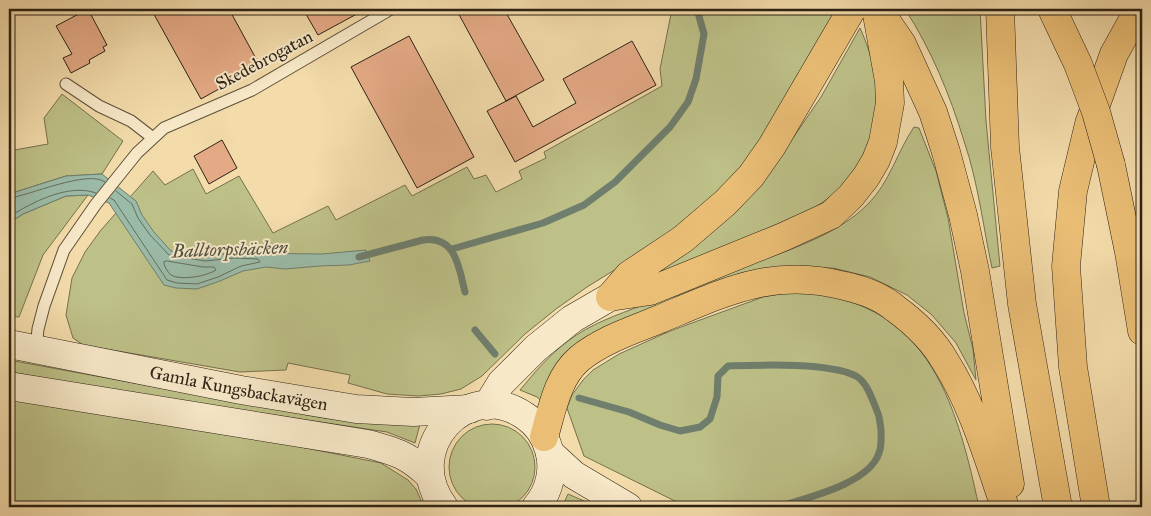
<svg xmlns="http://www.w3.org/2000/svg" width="1151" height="516" font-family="'IM FELL Great Primer',serif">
<rect width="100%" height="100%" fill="#f3dbaa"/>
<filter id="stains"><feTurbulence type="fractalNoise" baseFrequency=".004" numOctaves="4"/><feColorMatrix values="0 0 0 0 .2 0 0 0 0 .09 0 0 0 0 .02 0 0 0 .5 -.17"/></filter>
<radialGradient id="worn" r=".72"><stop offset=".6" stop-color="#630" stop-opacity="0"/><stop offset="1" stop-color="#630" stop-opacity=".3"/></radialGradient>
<!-- green -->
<path fill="#bdc087" stroke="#74714e" d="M672,9h172l-50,85 -57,80 -32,33 -71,51 -47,29 -31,22 -31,25 -43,42 -21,13 -20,5 -23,2 -31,-2 -39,-11 2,-8 -62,-12 -2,7 -46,2 -157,-27 -10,-7 -7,-23 6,-37 13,-26 16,-22 52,-59 12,14 28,-16 13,25 33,-18 34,57 55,-27 8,14 69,-35 7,11 55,-29 7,12 12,-4 10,17 26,-13 -3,-8 27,-13 -2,-6 118,-66 -2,-17z
M905,9h75l6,112 14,145 -8,2c-9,-42 -14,-86 -28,-127 -14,-46 -33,-92 -59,-132z
M860,28c19,42 24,83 5,127 -2,5 -4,13 -8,17 -10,14 -33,30 -48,39l-144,60 -14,2 131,-119 39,-57z
M62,94l61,47 -21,33 -36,2 -57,18v-43l39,-7 -4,-26z
M914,127l5,1 17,43 12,47 16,95 9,36 3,31 -20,-37 -24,-28 -25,-20 -37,-18 -37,-9h-42l-153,49 -93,87 -8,-7 -17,-7c15,-18 29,-35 48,-49 22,-17 49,-26 75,-36 39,-15 78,-30 117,-44 37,-14 79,-28 108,-57 22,-22 29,-52 46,-77z
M88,195l-45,60 -24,62 -10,-1v-93l14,-9 43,-18z
M792,292c134,5 163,104 187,215h-292l-103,-51 -17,-48 5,-13 11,-15 10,-10 26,-16 51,-23 93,-34z
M9,360l309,57 29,4 73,3 -5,19 -28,-11 -220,-33 -158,-27z
M9,399l287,47 85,17 27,17 8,9 8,18h-415z
M449 467a43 43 0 1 1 86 0a43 43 0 1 1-86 0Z
M568,494l30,13h-36z"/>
<!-- water -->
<path fill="#9bbba8" stroke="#6f7e6d" d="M102,174l34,27 6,14 12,17 17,19 34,5 29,-3 88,1 44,-4 4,11 -21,4 -29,1 -35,3 -19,-2 -23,4 -23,10 -23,8 -21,-1 -12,-3 -55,-82 -21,-8 -22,1 -43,18 -14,9v-29l57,-18z"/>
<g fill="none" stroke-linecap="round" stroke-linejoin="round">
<!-- shore -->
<path stroke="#646e5e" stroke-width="1" d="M9,198c20,-2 79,-29 96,-16
M110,198l4,2 53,80 10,3 20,1 21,-7 23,-11 19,-4 -2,-3 -24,-1 -29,3 -36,-6 -19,-20 -12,-17 -6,-14 -16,-13
M9,217c23,-15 60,-34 87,-24
M167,261l36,6h11l2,3c-9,6 -35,11 -45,5 -3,-2 -6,-8 -7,-11v-2z"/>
<!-- stream -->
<path stroke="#6f7e6d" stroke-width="7" d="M452,249l91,-26 41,-18 31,-23 55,-55 18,-25 8,-23 8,-45 -7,-25
M359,257l64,-17c33,-5 36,28 42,52
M475,330l20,24
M579,398l50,14 31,13 20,6 20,-4 10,-8 7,-22 1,-21 10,-10c31,-1 100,-4 128,10 11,6 17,25 21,35 3,6 3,13 4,19 0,7 1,16 -2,23 -10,31 -73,45 -101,54"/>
</g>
<!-- building -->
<path fill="#e4aa85" stroke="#2c2215" d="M88,9l19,36 -4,2 2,4 -16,9 1,3 -19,10 -8,-15 9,-4 -16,-28z
M151,9h78l31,57 -59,33z
M303,9h63l-48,26z
M456,9h48l40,71 -38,21z
M409,36l65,121 -57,31 -66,-121z
M632,41l24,44 -141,77 -28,-51 29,-15 17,31 43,-24 -13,-24z
M222,140l15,28 -28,16 -15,-28z"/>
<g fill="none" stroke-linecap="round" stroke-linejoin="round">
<defs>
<path id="service" d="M66,84l33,22 32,15 22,17
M36,349l2,-20 6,-23 20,-56 32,-46 41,-51 27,-25 88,-38 139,-81"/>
<g id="secondary">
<path id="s1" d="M9,344l232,46 115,19 57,3 57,-3"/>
<path d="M9,386l359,58c29,8 40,11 62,32"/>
<path d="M487,406l14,-23 35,-35 36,-29 38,-22"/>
<path d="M550,453l24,22 54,32"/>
<path d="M444,507c-44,-58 23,-131 81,-91 12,8 20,20 24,34 6,20 0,42 -13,57"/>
</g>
<path id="trunk" d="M878,9l24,35 15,33 16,35 13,40 17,63 12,56 35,213
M544,437c8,-27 13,-59 35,-78 23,-19 54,-29 81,-40 65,-27 113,-52 185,-33 18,4 37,11 51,23 19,14 37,31 49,52 28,44 43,97 60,146"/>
<path id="motorway" d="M1000,9l5,138 17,157 36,203
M1111,165l18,87 13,79
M610,297l40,-6 133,-54 48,-22 20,-19 15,-19 10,-17 7,-18 7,-39 -1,-22 -13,-72
M610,297l19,-22 54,-36 42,-36 26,-27 21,-30 80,-137
M1096,507l-23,-140 -7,-101 7,-75 16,-67 25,-70 25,-45"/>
</defs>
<!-- service casing -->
<use href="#service" stroke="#5e503a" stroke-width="13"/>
<!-- secondary casing -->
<use href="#secondary" stroke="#2c2215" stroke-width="29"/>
<!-- trunk casing -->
<use href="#trunk" stroke="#2c2215" stroke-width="29"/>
<!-- motorway casing -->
<use href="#motorway" stroke="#2c2215" stroke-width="29"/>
<!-- service -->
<use href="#service" stroke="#f7e8c8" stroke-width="11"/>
<!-- secondary -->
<use href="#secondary" stroke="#f7e8c8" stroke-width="28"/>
<!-- trunk -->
<use href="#trunk" stroke="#eabe75" stroke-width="28"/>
<!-- motorway -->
<use href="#motorway" stroke="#eabe75" stroke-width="28"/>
<defs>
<path id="motorway-bridge" d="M1052,9l26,55 18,48 15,53"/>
</defs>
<!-- motorway-bridge casing -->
<use href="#motorway-bridge" stroke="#2c2215" stroke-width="29" stroke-linecap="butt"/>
<!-- motorway-bridge -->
<use href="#motorway-bridge" stroke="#eabe75" stroke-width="28"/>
</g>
<g text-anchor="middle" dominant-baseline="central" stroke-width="4" stroke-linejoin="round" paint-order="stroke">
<!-- street labels -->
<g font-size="18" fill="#2c2215" stroke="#f7e8c8">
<text transform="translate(264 60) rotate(-28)">Skedebrogatan</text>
<text stroke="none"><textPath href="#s1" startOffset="234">Gamla Kungsbackavägen</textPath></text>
</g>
<!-- water labels -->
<g font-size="19" font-style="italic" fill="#4d5041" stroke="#f7e8c8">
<text transform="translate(230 249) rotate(-2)">Balltorpsbäcken</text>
</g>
</g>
<!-- margin -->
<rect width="1151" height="516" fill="none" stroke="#f3dbaa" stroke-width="30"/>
<rect x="10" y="10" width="1131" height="496" fill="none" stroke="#2c2215" stroke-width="2.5"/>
<rect x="15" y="15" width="1121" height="486" fill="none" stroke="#2c2215"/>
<rect width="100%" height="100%" filter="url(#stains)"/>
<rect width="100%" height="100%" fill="url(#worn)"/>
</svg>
